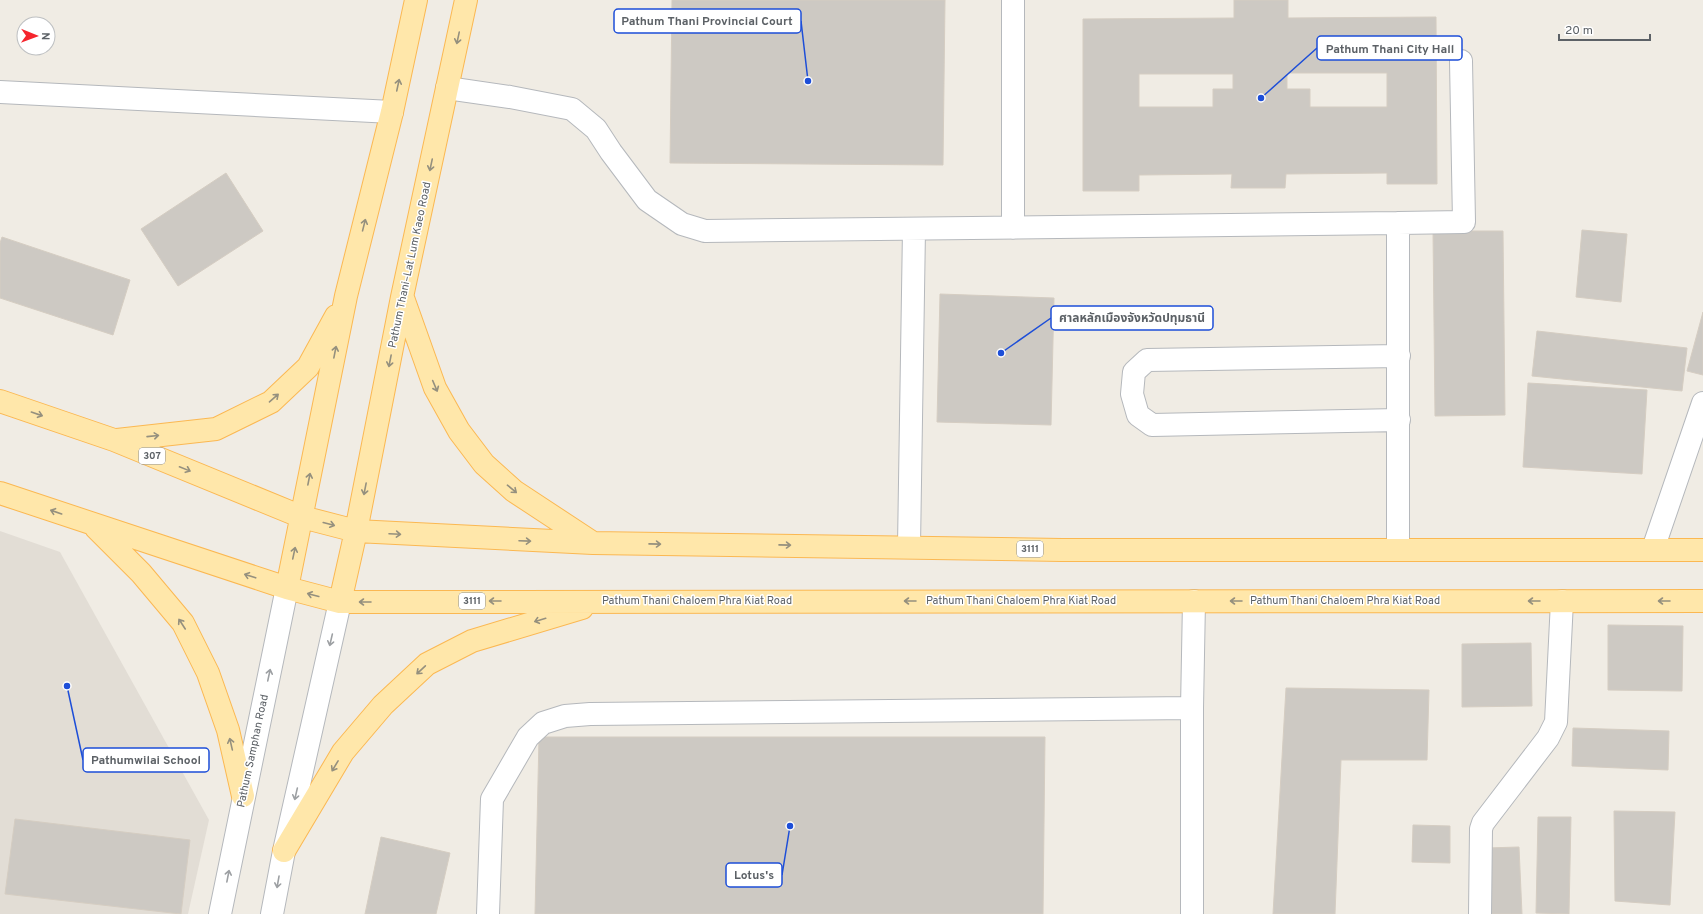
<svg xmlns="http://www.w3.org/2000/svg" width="1703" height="914" font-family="Overpass,'Noto Sans Thai',sans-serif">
<rect width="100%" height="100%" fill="#f0ece4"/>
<!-- education -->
<path fill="#e2ddd5" d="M0,531l60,21 149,268 -21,94h-188z"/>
<!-- building -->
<path fill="#cdc9c3" stroke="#d5cdc2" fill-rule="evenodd" d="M672,0h273l-2,165 -273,-2z
M1234,0h54v18l148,-1 1,167h-50v-11l-101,1 -1,14h-54l1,-14 -93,1v16h-56v-172l151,-1zM1287,73h100v34h-77v-18h-23zM1139,74h94v15h-20v18h-74z
M226,173l37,58 -85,55 -37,-57z
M1582,230l45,4 -6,68 -45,-5z
M1433,231h70l2,184 -70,1z
M2,237l128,43 -17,55 -113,-37v-55z
M940,294l114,4 -3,127 -114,-3z
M1703,312v63l-16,-4z
M1537,331l150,17 -5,43 -150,-15z
M1528,383l119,7 -5,84 -119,-7z
M1608,625l75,1 -1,65 -74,-1z
M1531,643l1,63 -70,1v-63z
M1286,688l143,2 -2,70h-86l-6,154h-62z
M1573,728l96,3 -1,39 -96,-4z
M539,737h506l-2,177h-508z
M1614,811l61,1 -5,93 -55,-4z
M1538,817h33l-2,97 -33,-1z
M15,819l175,21 -9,74 -176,-20z
M1413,825l37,1v37l-38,-1z
M381,837l69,16 -14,61h-71z
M1519,847l3,67h-33l-3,-66z"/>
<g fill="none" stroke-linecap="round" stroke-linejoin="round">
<defs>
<path id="minor" d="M447,88l63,9 62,12 24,20 15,23 36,48 35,24 23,7 693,-8v327
M0,92l392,20
M1398,223l66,-1 -3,-161
M1013,228v-228
M1399,356l-252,4 -13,12 -2,22 6,21 14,10 247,-5
M909,546l5,-317
M1653,549l50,-146
M220,914l67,-326
M272,914l12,-63 56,-249
M488,914l4,-115 36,-62 15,-14 22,-7 25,-2 602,-6
M1192,914v-206l2,-107
M1480,914l1,-85 2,-6 65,-85 8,-16 6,-121"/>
<path id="major" d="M403,298l32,90 24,43 25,33 30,27 79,52
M0,401l114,39 188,77 54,14 237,12 469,7h641
M117,440l99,-11 55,-27 37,-35 28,-51
M0,493l287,95 53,14 1363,-1
M96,528l45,45 42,50 25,50 20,57 15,66
M287,588l59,-292 46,-184 24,-112
M340,602l16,-71 46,-234 64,-297
M284,851l59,-99 40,-47 44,-41 45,-23 110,-33"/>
</defs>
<!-- minor casing -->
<use href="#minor" stroke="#b5b8bc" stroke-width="24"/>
<!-- major casing -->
<use href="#major" stroke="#fbb852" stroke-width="24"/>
<!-- minor -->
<use href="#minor" stroke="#fff" stroke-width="22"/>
<!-- major -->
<use href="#major" stroke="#ffe7aa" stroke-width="22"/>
</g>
<!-- one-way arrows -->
<defs><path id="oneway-shaft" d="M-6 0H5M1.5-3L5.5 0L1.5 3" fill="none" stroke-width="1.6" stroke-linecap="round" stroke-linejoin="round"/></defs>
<g stroke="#95907e">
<use href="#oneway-shaft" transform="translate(458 38) rotate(102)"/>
<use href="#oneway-shaft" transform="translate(398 85) rotate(-78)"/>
<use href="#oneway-shaft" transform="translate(431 165) rotate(102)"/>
<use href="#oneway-shaft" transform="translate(364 225) rotate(-76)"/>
<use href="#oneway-shaft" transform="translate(335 352) rotate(-79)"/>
<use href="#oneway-shaft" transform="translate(390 361) rotate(101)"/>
<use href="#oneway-shaft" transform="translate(435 386) rotate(67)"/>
<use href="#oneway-shaft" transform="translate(274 398) rotate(-41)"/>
<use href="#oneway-shaft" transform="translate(37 414) rotate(19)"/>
<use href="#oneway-shaft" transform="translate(153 436) rotate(-6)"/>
<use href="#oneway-shaft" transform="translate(185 469) rotate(22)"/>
<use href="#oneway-shaft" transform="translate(309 479) rotate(-79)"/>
<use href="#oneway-shaft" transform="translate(365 489) rotate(101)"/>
<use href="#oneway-shaft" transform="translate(512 489) rotate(40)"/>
<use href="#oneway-shaft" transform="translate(56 512) rotate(-161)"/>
<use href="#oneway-shaft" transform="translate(329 524) rotate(15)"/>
<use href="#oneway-shaft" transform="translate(395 534) rotate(3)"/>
<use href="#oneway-shaft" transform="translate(525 541) rotate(2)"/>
<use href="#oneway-shaft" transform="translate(655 544) rotate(1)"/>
<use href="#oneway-shaft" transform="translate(785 545) rotate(1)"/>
<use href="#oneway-shaft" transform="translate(294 553) rotate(-78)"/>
<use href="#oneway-shaft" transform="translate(250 576) rotate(-162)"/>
<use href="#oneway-shaft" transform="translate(313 595) rotate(-165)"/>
<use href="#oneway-shaft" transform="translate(495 601) rotate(180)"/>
<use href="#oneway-shaft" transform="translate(910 601) rotate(180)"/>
<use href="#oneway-shaft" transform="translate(1236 601) rotate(-180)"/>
<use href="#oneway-shaft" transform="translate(1534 601) rotate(-180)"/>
<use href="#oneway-shaft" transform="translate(1664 601) rotate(180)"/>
<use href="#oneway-shaft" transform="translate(365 602) rotate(180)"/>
<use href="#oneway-shaft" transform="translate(540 620) rotate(163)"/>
<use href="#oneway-shaft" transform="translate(182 624) rotate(-123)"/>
<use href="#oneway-shaft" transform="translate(421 670) rotate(137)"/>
<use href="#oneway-shaft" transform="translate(231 744) rotate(-103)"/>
<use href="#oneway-shaft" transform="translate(335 766) rotate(121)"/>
</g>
<g stroke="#9da0a3">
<use href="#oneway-shaft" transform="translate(331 640) rotate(103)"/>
<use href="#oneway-shaft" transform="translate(269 675) rotate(-78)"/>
<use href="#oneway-shaft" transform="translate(296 794) rotate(103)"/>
<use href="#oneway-shaft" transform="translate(228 876) rotate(-79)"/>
<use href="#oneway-shaft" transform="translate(278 882) rotate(100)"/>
</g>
<g text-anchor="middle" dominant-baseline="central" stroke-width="3" stroke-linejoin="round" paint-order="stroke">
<!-- shield labels -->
<g fill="#fff" stroke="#8d9094" stroke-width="1">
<rect x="139" y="448" width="26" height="16" rx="3"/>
<rect x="1017" y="541" width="26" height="16" rx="3"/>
<rect x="459" y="593" width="26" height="16" rx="3"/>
</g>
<g font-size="10" font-weight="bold" fill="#5c6166">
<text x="152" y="456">307</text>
<text x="1030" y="549">3111</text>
<text x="472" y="601">3111</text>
</g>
<!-- street labels -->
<g font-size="11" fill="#5c6166" stroke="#fff">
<text transform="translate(410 265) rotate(-78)">Pathum Thani–Lat Lum Kaeo Road</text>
<text x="697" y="601">Pathum Thani Chaloem Phra Kiat Road</text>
<text x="1021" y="601">Pathum Thani Chaloem Phra Kiat Road</text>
<text x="1345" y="601">Pathum Thani Chaloem Phra Kiat Road</text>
<text transform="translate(253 751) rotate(-78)">Pathum Samphan Road</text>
</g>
</g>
<!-- callouts -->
<path fill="none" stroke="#1d4ed8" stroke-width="1.5" d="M808 81L801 21M1261 98L1317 48M1001 353L1051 318M67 686L83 760M790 826L782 875"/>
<g fill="#1d4ed8" stroke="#fff" stroke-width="1.5">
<circle cx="808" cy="81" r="4"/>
<circle cx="1261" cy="98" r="4"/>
<circle cx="1001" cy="353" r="4"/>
<circle cx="67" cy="686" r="4"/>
<circle cx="790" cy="826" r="4"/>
</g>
<g fill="#fff" stroke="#1d4ed8" stroke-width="1.5">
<rect x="614" y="9" width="187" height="24" rx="4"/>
<rect x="1317" y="36" width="145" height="24" rx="4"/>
<rect x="1051" y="306" width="162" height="24" rx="4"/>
<rect x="83" y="748" width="126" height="24" rx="4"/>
<rect x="726" y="863" width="56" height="24" rx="4"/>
</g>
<g font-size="12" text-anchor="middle" font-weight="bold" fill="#5c6166">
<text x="707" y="25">Pathum Thani Provincial Court</text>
<text x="1390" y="53">Pathum Thani City Hall</text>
<text x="1132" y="322">ศาลหลักเมืองจังหวัดปทุมธานี</text>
<text x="146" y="764">Pathumwilai School</text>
<text x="754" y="879">Lotus's</text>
</g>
<!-- north arrow -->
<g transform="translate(36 36) rotate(91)"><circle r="19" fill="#ffffff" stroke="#bec0c2"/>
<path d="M0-3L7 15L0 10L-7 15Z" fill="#f5252d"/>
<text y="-6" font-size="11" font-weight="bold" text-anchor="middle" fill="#5c6166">N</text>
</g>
<!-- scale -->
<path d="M1559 34v6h91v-6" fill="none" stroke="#5c6166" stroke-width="2"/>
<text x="1565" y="34" font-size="12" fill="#5c6166" stroke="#ffffff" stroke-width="3" paint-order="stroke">20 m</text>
</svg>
